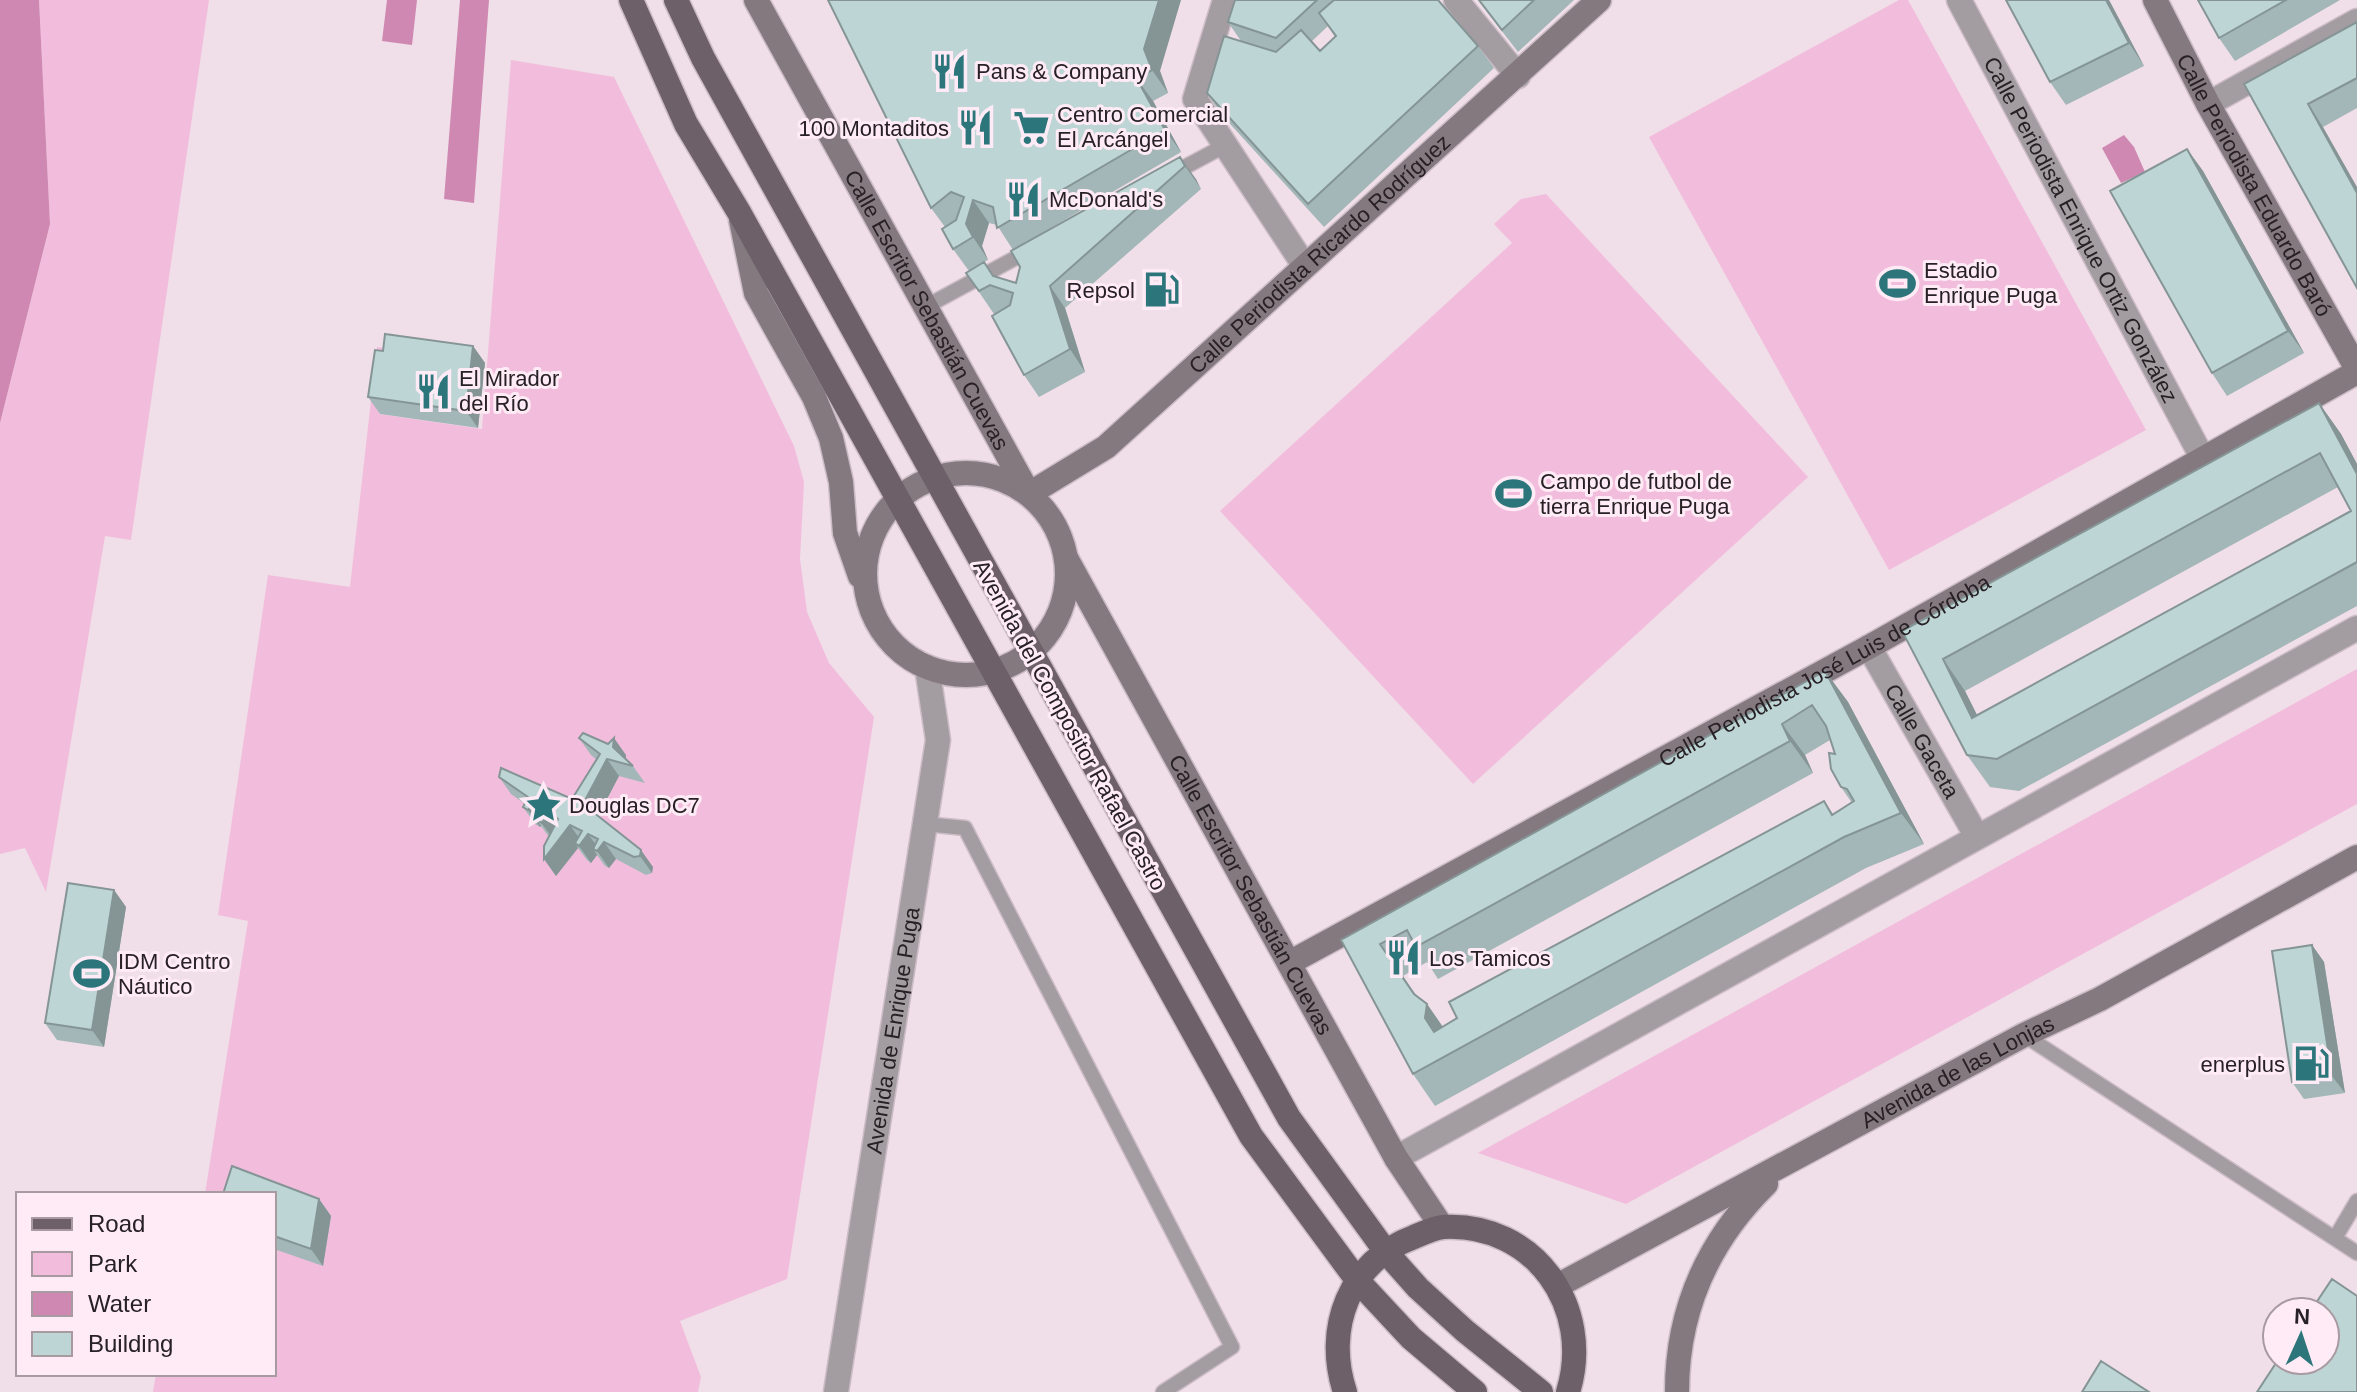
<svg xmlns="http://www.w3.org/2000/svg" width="2357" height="1392" font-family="Arial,sans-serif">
<rect width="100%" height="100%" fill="#f0dee8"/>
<!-- green -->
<path fill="#f2bddc" d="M39,0h170l-78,540 -26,-4 -59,356 -21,-44 -25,6v-431l50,-199z
M1899,0h9l238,430 -257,140 -240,-433z
M511,60l103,17 180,369 10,36 -4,77 7,53 22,51 45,54 -87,562 -107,42 21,56 -3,15h-545l3,-18h118v-180h-69l43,-273 -30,-6 50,-340 82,12 27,-240 9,1 -7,66 103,15z
M1546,194l262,283 -335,307 -253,-273 292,-268 -18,-19 27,-25z
M2357,669v135l-731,400 -148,-51z"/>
<!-- water -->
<path fill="#ce88b2" d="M0,0h39l11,224 -50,199z
M387,0h30l-5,45 -30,-4z
M460,0h29l-15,203 -30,-4z
M2124,135l10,12 11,25 -24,11 -19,-35z"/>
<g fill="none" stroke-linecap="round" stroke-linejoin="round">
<defs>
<path id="lane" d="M1170,175l56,-30
M927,306l105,-57
M925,824l40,4 267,519 -69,45
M2024,1035l333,218
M2335,1238l22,-37"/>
<g id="street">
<path d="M1225,0l-30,99 109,166"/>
<path d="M1456,0l62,76"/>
<path id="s1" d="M1959,0l244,459"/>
<path d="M2208,104l149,-83"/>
<path id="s2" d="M1869,647l107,188"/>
<path d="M1396,1158l961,-530"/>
<path id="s3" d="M836,1392l102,-652 -11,-73"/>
</g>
<g id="secondary">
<path id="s4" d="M756,0l273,494"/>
<path id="s5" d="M2155,0l53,104 149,265"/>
<path d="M741,220l15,73 58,104 17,41 10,44 4,51 15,43"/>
<circle cx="966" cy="574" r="101"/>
<path id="s6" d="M1029,494l77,-47 493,-447"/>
<path id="s7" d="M1066,558l330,600 46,69"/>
<path id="s8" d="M1289,963l580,-316 488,-275"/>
<path id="s9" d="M1559,1285l465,-250 76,-36 257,-142"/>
<path d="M1677,1392c0,-82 31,-151 89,-208"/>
</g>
<path id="primary" d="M631,0l55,124 54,90 511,922 106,144 54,58 64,54
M676,0l27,58 586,1060 97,134 32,36 47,43 76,61
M1345,1392c-21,-63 4,-131 69,-155 9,-4 20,-9 29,-10 92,-5 151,81 125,165"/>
</defs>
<!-- lane casing -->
<use href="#lane" stroke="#ccbcc5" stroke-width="17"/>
<!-- street casing -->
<use href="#street" stroke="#ccbcc5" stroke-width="27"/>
<!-- secondary casing -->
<use href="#secondary" stroke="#ccbcc5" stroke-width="27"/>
<!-- primary casing -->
<use href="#primary" stroke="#ccbcc5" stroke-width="27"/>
<!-- lane -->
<use href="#lane" stroke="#a39ca0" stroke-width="14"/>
<!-- street -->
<use href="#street" stroke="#a39ca0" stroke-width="24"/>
<!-- secondary -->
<use href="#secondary" stroke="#84797f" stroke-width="24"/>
<!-- primary -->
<use href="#primary" stroke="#6e6068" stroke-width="24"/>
</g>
<!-- wall -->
<path fill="#a3b7b8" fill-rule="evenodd" d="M828,0l332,71 8,22 -15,8 28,51 -144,84 143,-79 21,32 -136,119 20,64 -46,25 -15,-22 -30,-61 -28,-41 3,-2 -16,-22 -8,-22 -14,-19zM989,223l8,2 16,25 7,17 -4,16 -22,-7 -10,-14 4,-2 -6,-14z
M1235,0h203l40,46 16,22 -170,159 -102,-112 -15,-22 34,-52 -13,-19zM1328,26l7,11 -15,14 -9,-9z
M1478,0h96l-56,52z
M2006,0h103l35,66 -78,39 -16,-23z
M2198,0h142l-105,61 -16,-23z
M2357,22v86l-34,19 -79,-43z
M2187,149l16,22 101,182 -77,43 -15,-23z
M473,346l12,17 -7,65 -98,-14 -12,-17 15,-46z
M2319,403l22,31 16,30v142l-338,185 -29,-4 -23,-32 -65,-124zM2338,487l13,24 -374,204 -12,-24z
M1825,671l23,31 76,142 -58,24 -431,238 -22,-32 -72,-134zM1830,740l5,14 6,33 11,16 -19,11 -9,-13 -381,226 -16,-23 -11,-9 -13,-19 24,-14 11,17 375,-206 -8,-18z
M579,738l47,17v4l7,7 12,17 -26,-7 -21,40 55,51 -1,6 -6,2 -30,-16 -7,9 -4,-2 -8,-11 -6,8 -4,-3 -9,-12 -22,28 -12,-17 5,-22 -8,-11 -1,1 -5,-3 -12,-17 2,-3 -14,-10 -12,-17 73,22 25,-39 -6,-5z
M114,890l12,17 -22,140 -47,-7 -12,-17z
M2312,945l12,17 21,131 -41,6 -12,-17z
M274,1194l45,5 12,17 -8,50 -49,-17z"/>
<!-- shaded-wall -->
<path fill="#859596" d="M1159,0h22l-21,71 8,22 -16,-23 -8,-21z
M2106,0h3l35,66 -15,-23z
M1137,79l16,22 28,51 -16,-22z
M2308,104l15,23 34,60v6z
M2187,149l16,22 101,182 -16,-22z
M1180,157l16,22 5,10 -16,-23z
M973,200l16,23 -7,23 6,14 -15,-23 -7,-13z
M1050,286l15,22 20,64 -15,-23z
M473,346l12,17 -7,65 -12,-17z
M2319,403l22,31 16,30v10z
M1943,659l22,32 29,58 -22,-31z
M1825,671l23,31 76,142 -23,-31z
M1782,724l23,31 8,18 -23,-32z
M614,738l12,17 -1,9 -12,-17z
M607,759l12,17 -24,46 -12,-18z
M534,802l11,15 4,-5 12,17 -7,11 -12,-16 -5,-5 4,7 -1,1 -12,-17z
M570,825l12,17 6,-8 11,15 5,-7 12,17 -7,9 -12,-17 -4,-2 4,6 -6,8 -12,-17 -4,-3 3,5 -22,28 -12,-17z
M641,850l12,17 -1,6 -12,-17z
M114,890l12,17 -22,140 -12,-17z
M2312,945l12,17 21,131 -13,-17z
M1427,1004l22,32v18l-24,-36z
M319,1199l12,17 -8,50 -12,-17z"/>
<!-- building -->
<path fill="#bed5d6" stroke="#859596" stroke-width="2" fill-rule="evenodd" d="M828,0h331l-15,49 8,21 -15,9 28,51 -168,98 -4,-21 -20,-7 -7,24 7,13 -20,12 -11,-20 14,-9 8,-23 -13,-5 -20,16z
M1235,0h82l-41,38 -48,-16z
M1334,0h104l40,46 -170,158 -101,-111 17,-57 52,16 25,-22 19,21 16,-15 -17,-23z
M1479,0h55l-32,30z
M2006,0h100l23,43 -79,39z
M2198,0h88l-67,38z
M2357,22v56l-49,26 49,89v95l-113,-204z
M2187,149l101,182 -76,42 -102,-182z
M1180,157l5,9 -135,120 20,63 -46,26 -32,-59 18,-11 3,-12 -23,-8 -11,6 -13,-18 18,-11 9,14 23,7 4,-16 -9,-16z
M385,334l88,12 -7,65 -98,-14 7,-47 8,1z
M2319,403l38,71v88l-360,197 -30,-4 -65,-124zM2320,453l31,58 -379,207 -29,-59z
M1825,671l76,142 -57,24 -431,237 -72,-134zM1812,705l14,21 9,28 -6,-1 2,16 10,18 6,2 7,12 -22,14 -8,-14 -375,201 8,16 -23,14 -9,-14 2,-14 -13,-10 -34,-50 27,-14 9,17 374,-206 -8,-17z
M583,733l25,11 6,-6 -1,9 20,19 -26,-7 -24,45 58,46 -1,6 -6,1 -30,-15 -7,9 -4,-2 5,-10 -10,-5 -9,12 -4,-3 7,-12 -12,-6 -26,34v-13l14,-27 -9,-7 -7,11 -5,-4 5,-12 -8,-5 -6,8 -5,-3 5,-10 -29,-20 2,-9 71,31 28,-45 -21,-16z
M68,883l46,7 -22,140 -47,-7z
M2312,945l20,131 -40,6 -20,-131z
M232,1166l87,33 -8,50 -37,-13v-42h-51z
M2332,1279l25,17v96h-100l21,-32h47v-48h-15z
M2101,1361l48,31h-67z"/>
<!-- icons -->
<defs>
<symbol id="restaurant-bare" viewBox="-9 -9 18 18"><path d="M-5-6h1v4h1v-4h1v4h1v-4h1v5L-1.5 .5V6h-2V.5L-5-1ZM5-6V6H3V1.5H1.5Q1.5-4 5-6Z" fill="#2c767b" stroke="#feebf5" stroke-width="2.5" paint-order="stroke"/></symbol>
<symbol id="supermarket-bare" viewBox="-9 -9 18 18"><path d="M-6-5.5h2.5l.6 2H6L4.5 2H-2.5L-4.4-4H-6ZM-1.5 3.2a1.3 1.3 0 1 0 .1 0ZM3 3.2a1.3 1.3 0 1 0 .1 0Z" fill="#2c767b" stroke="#feebf5" stroke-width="2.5" paint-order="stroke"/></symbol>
<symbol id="stadium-bare" viewBox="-9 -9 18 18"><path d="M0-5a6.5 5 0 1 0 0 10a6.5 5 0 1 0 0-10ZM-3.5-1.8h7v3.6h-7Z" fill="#2c767b" stroke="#feebf5" stroke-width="2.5" paint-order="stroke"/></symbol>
<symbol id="fuel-bare" viewBox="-9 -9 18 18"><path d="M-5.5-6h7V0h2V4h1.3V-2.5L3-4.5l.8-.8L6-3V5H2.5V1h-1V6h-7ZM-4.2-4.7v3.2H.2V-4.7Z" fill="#2c767b" stroke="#feebf5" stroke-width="2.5" paint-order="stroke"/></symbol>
<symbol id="sight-bare" viewBox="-9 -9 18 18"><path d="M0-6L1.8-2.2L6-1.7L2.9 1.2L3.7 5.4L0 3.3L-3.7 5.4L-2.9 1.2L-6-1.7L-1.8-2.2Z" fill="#2c767b" stroke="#feebf5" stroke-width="2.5" paint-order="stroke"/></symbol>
</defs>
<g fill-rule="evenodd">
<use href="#restaurant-bare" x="924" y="46" width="51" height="51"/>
<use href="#supermarket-bare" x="1006" y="102" width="51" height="51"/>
<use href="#restaurant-bare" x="950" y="102" width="51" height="51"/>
<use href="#restaurant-bare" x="998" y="174" width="51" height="51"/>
<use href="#stadium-bare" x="1872" y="258" width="51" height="51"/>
<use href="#fuel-bare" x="1136" y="264" width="51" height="51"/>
<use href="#restaurant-bare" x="408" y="366" width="51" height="51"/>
<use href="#stadium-bare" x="1488" y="468" width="51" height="51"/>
<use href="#sight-bare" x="518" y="780" width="51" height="51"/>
<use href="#restaurant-bare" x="1378" y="932" width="51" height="51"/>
<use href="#stadium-bare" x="66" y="948" width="51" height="51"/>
<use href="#fuel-bare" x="2286" y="1038" width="51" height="51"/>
</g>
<g text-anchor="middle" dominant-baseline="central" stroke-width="6" stroke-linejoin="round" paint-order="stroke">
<!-- poi labels -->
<g font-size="22" fill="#272024" stroke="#feebf5" text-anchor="start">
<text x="976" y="71">Pans &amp; Company</text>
<text x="1057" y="114">Centro Comercial<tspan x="1057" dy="25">El Arcángel</tspan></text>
<text x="949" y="128" text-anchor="end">100 Montaditos</text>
<text x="1049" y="199">McDonald's</text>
<text x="1924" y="270">Estadio<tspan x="1924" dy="25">Enrique Puga</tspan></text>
<text x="1135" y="290" text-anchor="end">Repsol</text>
<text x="459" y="378">El Mirador<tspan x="459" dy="25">del Río</tspan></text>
<text x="1540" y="481">Campo de futbol de<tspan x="1540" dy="25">tierra Enrique Puga</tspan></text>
<text x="569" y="805">Douglas DC7</text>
<text x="1429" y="958">Los Tamicos</text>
<text x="118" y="961">IDM Centro<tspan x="118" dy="25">Náutico</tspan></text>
<text x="2285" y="1064" text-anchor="end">enerplus</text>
</g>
<!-- street labels -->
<g font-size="22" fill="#272024" stroke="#feebf5">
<text stroke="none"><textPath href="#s5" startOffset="210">Calle Periodista Eduardo Baró</textPath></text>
<text stroke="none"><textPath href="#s1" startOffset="260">Calle Periodista Enrique Ortiz González</textPath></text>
<text stroke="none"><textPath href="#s6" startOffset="378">Calle Periodista Ricardo Rodríguez</textPath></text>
<text stroke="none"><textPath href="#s4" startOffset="354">Calle Escritor Sebastián Cuevas</textPath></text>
<text stroke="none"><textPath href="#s8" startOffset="610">Calle Periodista José Luis de Córdoba</textPath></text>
<text transform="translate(1070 725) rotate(61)">Avenida del Compositor Rafael Castro</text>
<text stroke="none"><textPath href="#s2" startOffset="108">Calle Gaceta</textPath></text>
<text stroke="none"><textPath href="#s7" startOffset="384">Calle Escritor Sebastián Cuevas</textPath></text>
<text stroke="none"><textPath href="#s3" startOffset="366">Avenida de Enrique Puga</textPath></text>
<text stroke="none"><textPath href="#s9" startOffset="452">Avenida de las Lonjas</textPath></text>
</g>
</g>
<!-- legend -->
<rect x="16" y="1192" width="260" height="184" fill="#feebf5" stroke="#a89aa1" stroke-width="2"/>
<rect x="32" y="1218" width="40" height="12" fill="#6e6068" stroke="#a89aa1" stroke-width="2"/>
<text x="88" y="1232" font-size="24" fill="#272024">Road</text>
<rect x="32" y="1252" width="40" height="24" fill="#f2bddc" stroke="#a89aa1" stroke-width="2"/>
<text x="88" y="1272" font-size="24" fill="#272024">Park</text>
<rect x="32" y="1292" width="40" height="24" fill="#ce88b2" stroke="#a89aa1" stroke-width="2"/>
<text x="88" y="1312" font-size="24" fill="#272024">Water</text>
<rect x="32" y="1332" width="40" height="24" fill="#bed5d6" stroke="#a89aa1" stroke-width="2"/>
<text x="88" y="1352" font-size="24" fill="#272024">Building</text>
<!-- north arrow -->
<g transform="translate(2301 1336) rotate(3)"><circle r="38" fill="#feebf5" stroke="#a89aa1" stroke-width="2"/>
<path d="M0-6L14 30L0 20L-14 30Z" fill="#2c767b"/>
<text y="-12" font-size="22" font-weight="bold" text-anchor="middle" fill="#272024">N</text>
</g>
</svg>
